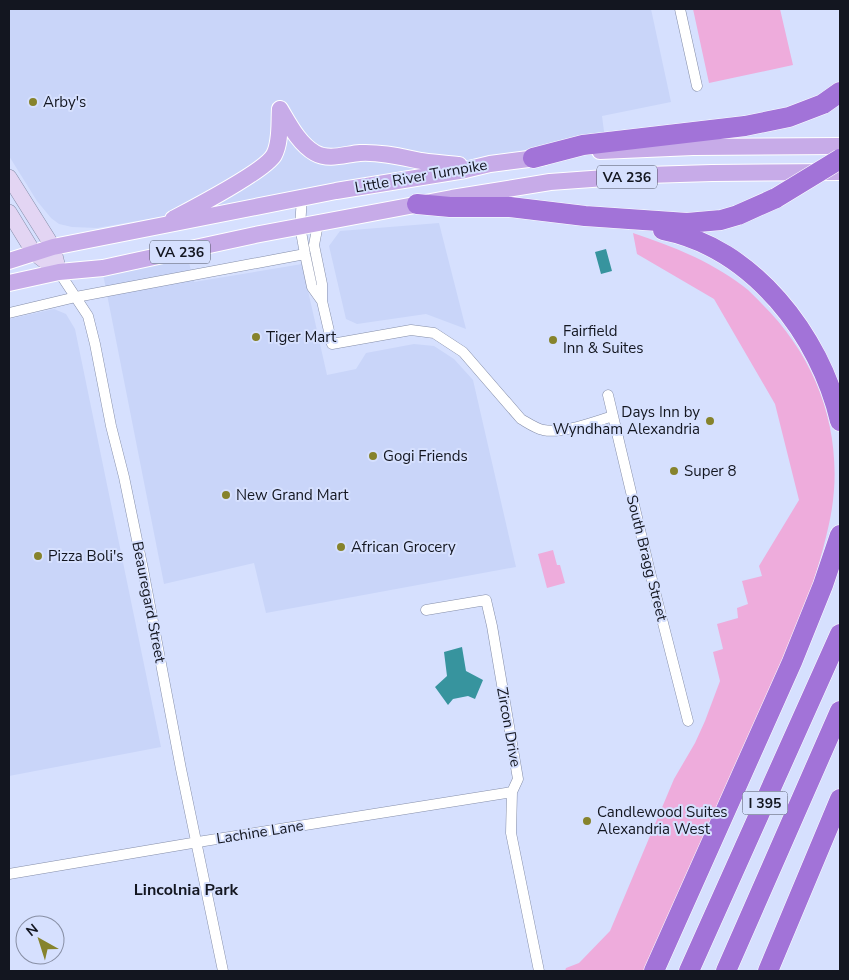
<svg xmlns="http://www.w3.org/2000/svg" width="849" height="980" font-family="'Nunito Sans',sans-serif">
<rect width="100%" height="100%" fill="#d6e0fe"/>
<!-- built -->
<path fill="#c9d5f9" d="M9,9h642l20,93 -69,14 3,23 -508,89 -25,-1 -13,-3 -8,-6 -14,-17 -28,-45z
M439,223l27,106 -40,-15 -69,10 -11,-5 -17,-73 11,-15z
M188,259l6,23 108,-18 25,111 29,-6 10,-16 48,-9 20,2 20,13 19,21 43,187 -250,46 -12,-50 -90,21 -61,-310z
M54,309l12,5 9,15 86,418 -152,29v-457z"/>
<!-- green -->
<path fill="#eeacdc" d="M693,9h87l13,56 -84,18z
M633,233c39,13 77,28 110,53 7,5 13,12 19,18 59,58 85,139 67,220 -16,73 -47,142 -76,210 -35,79 -69,158 -104,237h-84l1,-3 13,-5 31,-32 64,-152 21,-36 10,-22 15,-40 -7,-29 10,-3 -6,-25 21,-6 -1,-10 11,-4 -6,-23 20,-5 -3,-10 40,-66 -24,-96 -61,-105 -77,-45z
M553,550l4,15h3l5,18 -18,5 -9,-34z"/>
<!-- water -->
<path fill="#37949e" d="M606,249l6,22 -11,3 -6,-22z
M462,647l4,24 17,9 -8,19 -7,-3 -15,3 -5,6 -13,-18 12,-11 -3,-24z"/>
<g fill="none" stroke-linecap="round" stroke-linejoin="round">
<defs>
<path id="minor" d="M680,9l17,77
M302,198l-2,28 5,28 7,33 10,14
M318,224l-4,21 8,39v17l10,43 79,-14 23,3 29,19 58,67c7,4 14,9 22,11 20,4 50,-8 70,-14
M59,272l29,44 7,28 16,82 13,51 19,92 38,200 42,202
M9,313l67,-16 229,-43
M608,395l42,177 38,149
M426,610l60,-10 6,26 26,153 -6,13 -1,41 28,138
M9,874l189,-32 314,-50"/>
<path id="secondary" d="M9,177l44,70 6,25
M9,212l25,41 25,19"/>
<path id="primary" d="M280,109c9,15 19,35 35,44 14,8 31,1 45,0 21,-1 41,4 61,8 13,2 26,3 38,4
M600,151l93,-4 147,-1
M173,219c19,-10 92,-48 101,-64 7,-13 5,-32 6,-46
M9,261l44,-14 283,-56 129,-21 25,-6 54,-7
M9,283l50,-11 44,-4 152,-33 197,-37 98,-16 97,-7 65,-2 128,-1"/>
<path id="motorway" d="M533,158l50,-13 162,-19 44,-9 34,-13 17,-12
M417,204l33,3h60l75,9 102,7 34,-3 17,-5 38,-17
M663,230c90,18 157,105 177,191
M654,971l138,-309 31,-77 17,-50
M689,971l151,-337
M726,971l114,-260
M768,971l72,-172"/>
</defs>
<!-- minor casing -->
<use href="#minor" stroke="#858ea9" stroke-width="11"/>
<!-- secondary casing -->
<use href="#secondary" stroke="#858ea9" stroke-width="16"/>
<!-- primary casing -->
<use href="#primary" stroke="#fff" stroke-width="18"/>
<!-- motorway casing -->
<use href="#motorway" stroke="#fff" stroke-width="21"/>
<!-- minor -->
<use href="#minor" stroke="#fff" stroke-width="10"/>
<!-- secondary -->
<use href="#secondary" stroke="#e3d5f3" stroke-width="15"/>
<!-- primary -->
<use href="#primary" stroke="#c7abe8" stroke-width="16"/>
<!-- motorway -->
<use href="#motorway" stroke="#a273d8" stroke-width="20"/>
<defs>
<path id="motorway-bridge" d="M776,198l64,-39"/>
</defs>
<!-- motorway-bridge casing -->
<use href="#motorway-bridge" stroke="#fff" stroke-width="21" stroke-linecap="butt"/>
<!-- motorway-bridge -->
<use href="#motorway-bridge" stroke="#a273d8" stroke-width="20"/>
</g>
<!-- markers -->
<g fill="#86832c" stroke="#d6e0fe" stroke-width="2">
<circle cx="33" cy="102" r="5"/>
<circle cx="256" cy="337" r="5"/>
<circle cx="553" cy="340" r="5"/>
<circle cx="710" cy="421" r="5"/>
<circle cx="373" cy="456" r="5"/>
<circle cx="674" cy="471" r="5"/>
<circle cx="226" cy="495" r="5"/>
<circle cx="341" cy="547" r="5"/>
<circle cx="38" cy="556" r="5"/>
<circle cx="587" cy="821" r="5"/>
</g>
<g text-anchor="middle" dominant-baseline="central" stroke-width="4" stroke-linejoin="round" paint-order="stroke">
<!-- shield labels -->
<g fill="#d6e0fe" stroke="#4e5363" stroke-width="1">
<rect x="597" y="165.5" width="60" height="23" rx="4"/>
<rect x="150" y="240.5" width="60" height="23" rx="4"/>
<rect x="742.5" y="791.5" width="45" height="23" rx="4"/>
</g>
<g font-size="14" font-weight="bold" fill="#131620">
<text x="627" y="177">VA 236</text>
<text x="180" y="252">VA 236</text>
<text x="765" y="803">I 395</text>
</g>
<!-- poi labels -->
<g font-size="15" fill="#131620" stroke="#d6e0fe" text-anchor="start">
<text x="43" y="102">Arby's</text>
<text x="563" y="331">Fairfield<tspan x="563" dy="17">Inn &amp; Suites</tspan></text>
<text x="266" y="337">Tiger Mart</text>
<text x="700" y="412" text-anchor="end">Days Inn by<tspan x="700" dy="17">Wyndham Alexandria</tspan></text>
<text x="383" y="456">Gogi Friends</text>
<text x="684" y="471">Super 8</text>
<text x="236" y="495">New Grand Mart</text>
<text x="351" y="547">African Grocery</text>
<text x="48" y="556">Pizza Boli's</text>
<text x="597" y="812">Candlewood Suites<tspan x="597" dy="17">Alexandria West</tspan></text>
</g>
<!-- street labels -->
<g font-size="15" fill="#131620" stroke="#d6e0fe">
<text transform="translate(421 176) rotate(-10)">Little River Turnpike</text>
<text transform="translate(647 558) rotate(76)">South Bragg Street</text>
<text transform="translate(149 602) rotate(79)">Beauregard Street</text>
<text transform="translate(509 727) rotate(80)">Zircon Drive</text>
<text transform="translate(260 832) rotate(-9)">Lachine Lane</text>
</g>
<!-- neighbourhood labels -->
<g font-size="16" font-weight="bold" fill="#131620" stroke="#d6e0fe">
<text x="186" y="890">Lincolnia Park</text>
</g>
</g>
<!-- border -->
<rect width="849" height="980" fill="none" stroke="#131620" stroke-width="20"/>
<!-- north arrow -->
<g transform="translate(40 940) rotate(321)"><circle r="24" fill="#d6e0fe" stroke="#888fa5"/>
<path d="M0-4L9 19L0 12L-9 19Z" fill="#86832c"/>
<text y="-8" font-size="14" font-weight="bold" text-anchor="middle" fill="#131620">N</text>
</g>
</svg>
